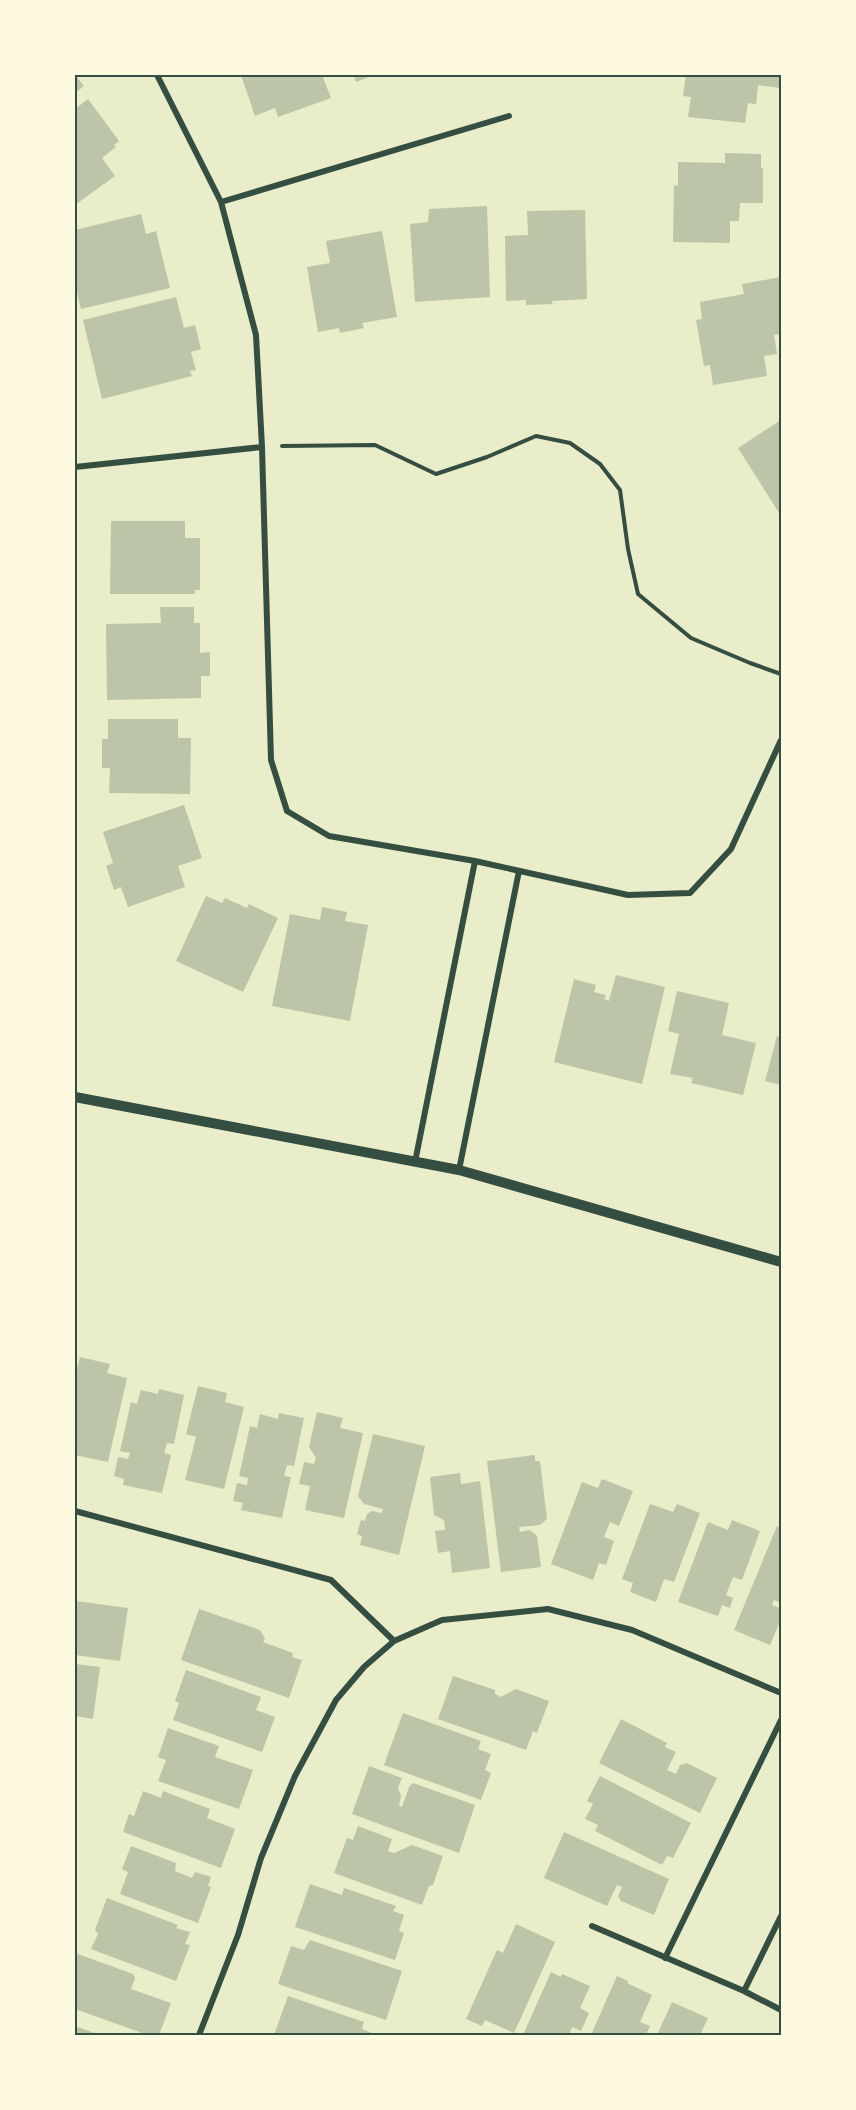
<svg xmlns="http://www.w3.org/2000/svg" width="856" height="2110" font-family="Barlow,sans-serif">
<rect width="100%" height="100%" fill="#e9edc9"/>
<!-- building -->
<path fill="#bcc5a7" d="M75,75l9,11 -9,7z
M241,75h81l9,23 -53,19 -3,-9 -20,8z
M354,75h20l-18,7z
M686,75h95v6l-1,7 -22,-3 -2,19 -8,-1 -3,20 -57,-6 3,-20 -8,-1z
M88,99l31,42 -5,4 2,2 -14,11 13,18 -40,29v-96z
M725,153l36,1v14h2v35h-23l-1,18h-9v22l-57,-1 1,-57 4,1v-24l47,1z
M487,206l3,91 -75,5 -5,-78 18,-2 1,-13z
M585,210l2,89 -36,2 2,3 -27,1v-5l-20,1 -1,-65 23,-1 -1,-24z
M141,214l5,20 10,-3 14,57 -89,21 -6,-25v-54z
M382,231l15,86 -35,6 2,5 -24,5 -1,-5 -21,4 -11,-65 23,-4 -4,-22z
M781,277v57l-7,1 3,19 -13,2 3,20 -54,9 -3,-20 -6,1 -8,-46 6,-1 -2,-17 44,-8 -2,-10z
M176,297l8,31 11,-3 6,24 -10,3 5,18 -6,1 2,5 -90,23 -19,-79z
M781,420v96l-43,-68z
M111,521h74v17h15v52h-5v4h-85z
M160,607h34v16h6v30l10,-1v24h-9v22l-94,2 -1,-76 55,-1z
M108,719h70v19h13l-1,56 -81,-1 1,-25h-8v-29h6z
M184,805l18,53 -24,8 7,21 -57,20 -7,-20 -7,3 -8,-24 7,-3 -10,-31z
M206,896l16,7 3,-5 22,10 2,-4 29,14 -35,74 -67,-31z
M322,907l25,5 -2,9 23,4 -18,96 -78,-15 18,-92 30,6z
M616,975l49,12 -23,97 -88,-22 20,-83 22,6 -2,7 12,3 -2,4 5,2z
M677,991l52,12 -7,32 34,8 -13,52 -52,-12 2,-5 -23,-4 9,-40 -11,-3z
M777,1036l4,1v48l-16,-4z
M80,1357l30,7 -3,9 20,5 -19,84 -33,-7v-78z
M198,1386l29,7 -2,9 19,5 -20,82 -39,-9 11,-43 -10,-3z
M159,1389l25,6 -10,49 -7,-1 -3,10 7,2 -9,38 -39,-8 1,-6 -10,-3 4,-19 10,2 2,-6 -10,-2 11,-49 6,2 4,-14 17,4z
M317,1412l26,6 -3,10 23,5 -19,85 -39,-8 5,-24 -11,-2 5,-22 10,2 2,-6 -7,-11z
M279,1413l25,5 -10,48 -7,-1 -3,11 7,1 -9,41 -41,-8 2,-7 -10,-2 4,-18 10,2 1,-7 -9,-2 11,-50 7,2 3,-14 18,5z
M373,1434l52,12 -26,109 -39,-10 2,-9 -5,-2 4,-14 4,1 2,-7 5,-3 10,2 1,-4 -19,-5 -6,-8z
M535,1455v6h5l7,58 -7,6 -21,2 1,5 10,-2 7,6 4,31 -40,5 -14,-111z
M460,1473l1,11 19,-3 10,87 -38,5 -2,-22 -12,2 -3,-22 10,-1 -1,-10 -10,-5 -4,-38z
M602,1479l31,12 -14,35 -9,-4 -6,15 10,4 -8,24 -7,-2 -6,17 -42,-16 31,-82 16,6z
M650,1504l23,8 4,-8 23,9 -26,69 -10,-3 -8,23 -26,-10 3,-9 -11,-4z
M732,1520l28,11 -18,49 -9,-3 -7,18 7,3 -3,10 -8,-3 -4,11 -40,-14 30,-80 20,8z
M777,1526l4,2v75l-7,-3 -2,5 8,3 1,11 -11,26 -36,-15z
M75,1601l53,7 -8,53 -45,-6z
M199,1609l61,21 5,9 -2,3 30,11 -1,4 10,3 -13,38 -108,-38z
M75,1664l25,3 -7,52 -18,-3z
M186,1670l75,27 -5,13 19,7 -13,35 -89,-32 6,-17 -4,-2z
M453,1676l42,14v4l6,3 15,-8 33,12 -12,32 -4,-2 -7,19 -88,-31z
M403,1713l78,28 -3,8 13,5 -6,16 6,3 -10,27 -97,-35z
M621,1719l46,24 -2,4 11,5 -9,18 9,4 4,-9 7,-2 30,15 -17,35 -101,-50z
M168,1728l51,18 -4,11 38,13 -14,39 -81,-28 8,-21 -8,-3z
M369,1766l33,12 -4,10 3,8 -2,10 3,1 7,-20 4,-4 62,22 -16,48 -107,-39z
M600,1776l91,47 -18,35 -6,-2 -5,9 -67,-34 3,-6 -13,-6 8,-15 -6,-3z
M143,1791l18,7 2,-7 47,18 -3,9 28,11 -14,39 -98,-36 6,-18 5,2z
M358,1826l34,13 -4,12 6,2 18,-8 31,11 -10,29 -4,1 -7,19 -88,-32 13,-35 6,2z
M564,1832l105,47 -15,36 -33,-14 -3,-5 4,-9 -5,-2 -10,21 -63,-28z
M131,1846l45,17 -1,8 17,7 3,-6 16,5 -3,9 3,1 -13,36 -78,-29 8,-22 -6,-3z
M310,1884l32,11 2,-7 52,18 -3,5 11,4 -5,16 5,2 -9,27 -100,-33z
M107,1898l71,27 -2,3 14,4 -5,12 5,1 -14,36 -85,-32 7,-15 -3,-4z
M516,1924l39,18 -41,91 -29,-13 -3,6 -16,-7 31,-69 6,3z
M310,1940l92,31 -16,49 -108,-36 13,-38 13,4z
M75,1953l58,21 2,4 -4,11 40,14 -12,32h-11l-73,-26z
M551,1972l10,5 1,-3 28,12 -10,22 9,5 -8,18 -9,-4 -3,8h-46z
M617,1976l11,5 -1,2 25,12 -12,27 10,4 -4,9h-55z
M288,1996l76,26 -2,7 15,6h-103z
M672,2002l36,16 -8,17h-43z
M75,2026l25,9h-25z"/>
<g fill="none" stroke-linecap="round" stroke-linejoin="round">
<!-- path -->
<path stroke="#344e41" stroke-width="4" d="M282,446l93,-1 61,29 51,-17 49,-21 34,7 30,21 20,26 8,59 10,45 53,44 59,25 31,11"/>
<!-- minor -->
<path stroke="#344e41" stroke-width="6" d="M157,75l64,127 35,133 6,112 9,313 16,51 42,25 146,25 153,34 62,-2 41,-44 50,-109
M221,202l288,-86
M75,467l187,-20
M415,1162l60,-301
M459,1170l60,-299
M75,1511l256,69 63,61
M592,1926l152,65 37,19
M665,1958l116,-238
M744,1991l37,-75
M199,2035l39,-100 23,-77 34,-82 41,-76 28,-33 30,-26 48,-21 106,-11 84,21 149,63"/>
<!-- tertiary -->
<path stroke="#344e41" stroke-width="10" d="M75,1097l384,73 322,92"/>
</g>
<!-- border -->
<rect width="856" height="2110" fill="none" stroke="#fefae0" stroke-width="153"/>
<rect x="76" y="76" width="704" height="1958" fill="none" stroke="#344e41" stroke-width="2"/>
</svg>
